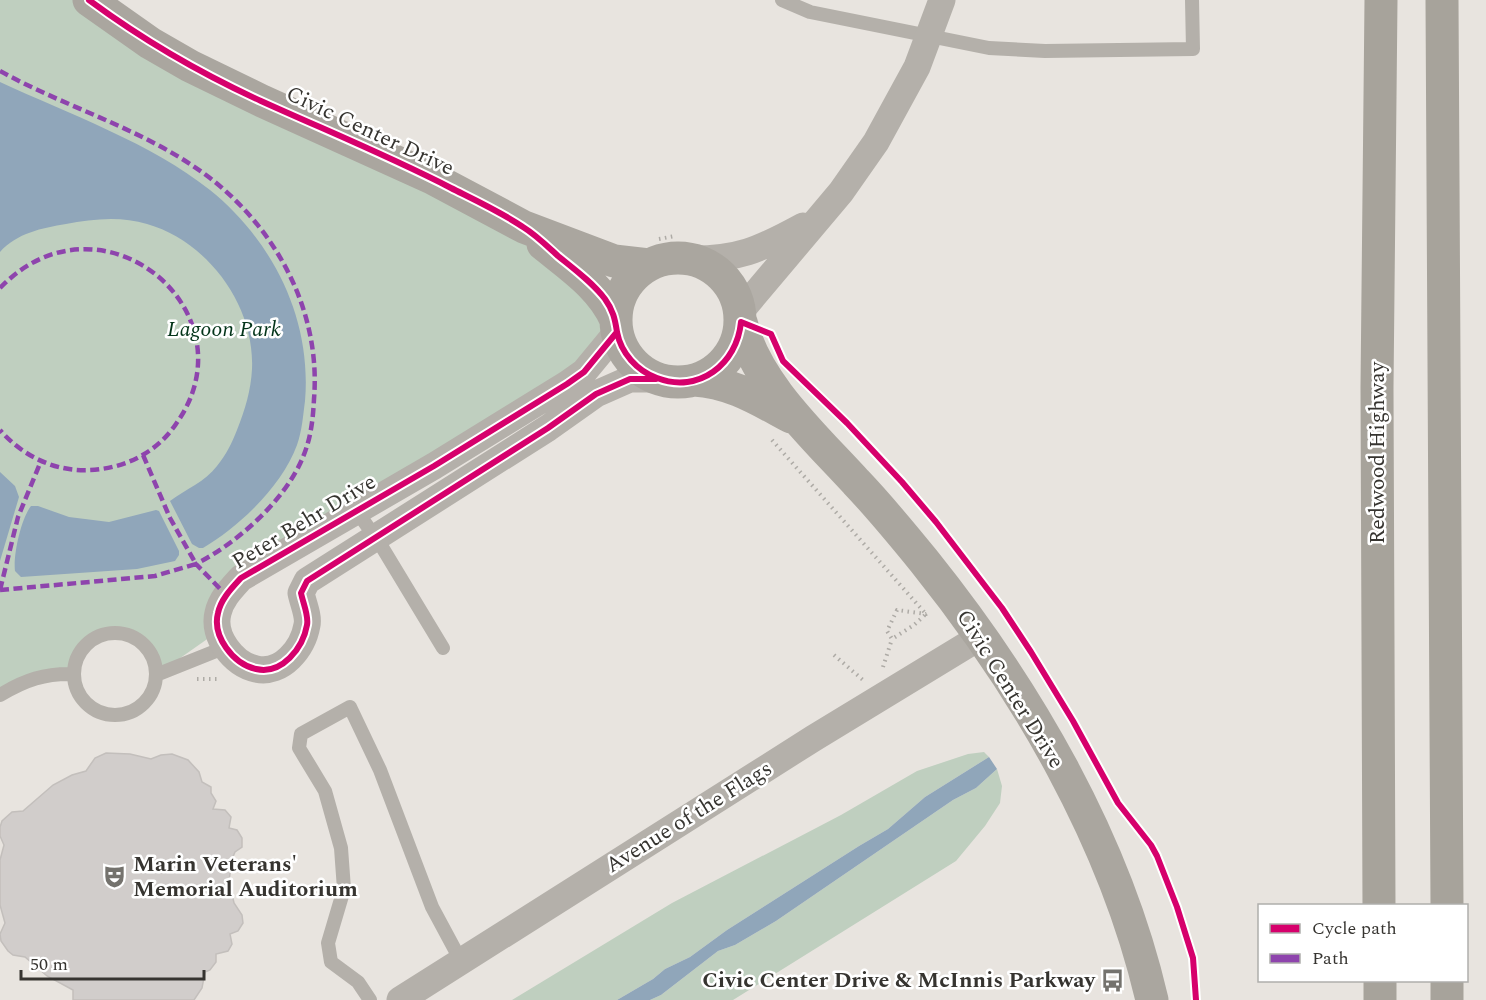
<svg xmlns="http://www.w3.org/2000/svg" width="1486" height="1000" font-family="Spectral,serif">
<rect width="100%" height="100%" fill="#e8e4df"/>
<!-- green -->
<path fill="#bfcfbf" d="M0,0h89l343,178 173,120 -2,52 -362,228 -28,57 -57,40c-6,-55 -74,-56 -82,-1l-74,21z
M984,752l5,5 -64,40 -37,32 -29,17 -132,84 -37,27 -25,12 -12,10 -36,21h-105l160,-97 169,-88 76,-44 51,-17z
M997,769l5,17 -2,17 -15,23 -29,35 -223,139h-83l11,-5 57,-44 17,-6 41,-24 177,-121 23,-12z"/>
<!-- water -->
<path fill="#90a6ba" d="M0,82c69,32 151,61 210,108 63,51 102,129 95,211 -2,15 -3,30 -8,44 -15,41 -57,81 -94,103h-4l-7,-4 -22,-43c16,-12 35,-19 47,-35 9,-11 15,-23 20,-36 8,-20 14,-40 15,-61 3,-64 -45,-128 -105,-145 -26,-8 -55,-5 -81,0 -24,4 -49,9 -66,28z
M0,472l15,14 4,11 -19,64z
M31,506h7l31,11 40,5 47,-12 3,1 20,40v4l-4,6 -38,8 -116,8 -6,-6c-2,-16 6,-52 16,-65z
M989,757l8,12 -21,19 -23,12 -177,121 -41,24 -17,6 -57,44 -11,5h-33l36,-21 12,-10 25,-12 37,-27 132,-84 29,-17 37,-32z"/>
<!-- building -->
<path fill="#d1cdcb" stroke="#c3bfbc" stroke-width="1.5" d="M106,753l24,1 21,5 10,-4 11,-1 16,6 11,12 3,10 9,5v6l5,8 -3,8 12,1 6,7 -2,11 8,2 5,8v9l-7,5 -3,7 -3,22 5,22 8,12 1,8 -5,8 -8,3 2,10 -4,7 -12,3v8l-6,8 -5,2 -3,16 -8,12h-121v-10l-26,-14 -22,-19 -12,-2 -5,-4 -7,-10 -1,-7 5,-11 -5,-18v-45l4,-15 -4,-9v-9l2,-6 10,-9 11,-1 30,-26 19,-10 14,-4 9,-13z"/>
<g fill="none" stroke-linecap="round" stroke-linejoin="round">
<!-- path -->
<path stroke="#aeaba6" stroke-width="4" stroke-dasharray="1.5 4.5" stroke-linecap="butt" d="M659,239l16,-3
M772,440l154,174 -12,11 -22,14 -5,-8 10,-21 29,4 3,-2
M834,655l29,25
M883,667l9,-28
M197,679h23"/>
<!-- lane -->
<path stroke="#b4b0aa" stroke-width="14" d="M782,0l28,12 179,36 56,3 148,-2 -1,-49
M356,510l26,37 61,101
M74 674a41 41 0 1 1 82 0a41 41 0 1 1-82 0Z
M156,675l70,-28
M0,695c25,-15 45,-22 74,-21
M370,1000l-12,-18 -27,-20 -3,-19 16,-54 -3,-41 -16,-57 -26,-43 2,-14 49,-27 30,63 52,137 29,54"/>
<!-- street -->
<path stroke="#b4b0aa" stroke-width="27" d="M687,259c51,1 72,-9 116,-33
M740,312l101,-120 35,-50 41,-75 25,-67
M617,332l-33,40 -17,12 -133,82 -193,112c-10,11 -20,21 -23,35 -6,23 15,51 38,56 26,6 47,-21 51,-44 2,-9 -4,-22 -6,-32l6,-12 241,-153 48,-34 34,-15h28
M400,1000l414,-262 166,-101"/>
<!-- secondary -->
<path stroke="#aaa69f" stroke-width="33" d="M89,0l61,43 40,23 72,35 170,77 92,49 90,34 35,4
M543,244c27,22 59,43 73,76
M616 320a62 62 0 1 1 124 0a62 62 0 1 1-124 0Z
M741,322c14,61 74,115 115,160 24,25 46,52 68,79 102,127 191,279 228,439
M694,380c37,2 65,20 97,37"/>
<!-- highway -->
<path stroke="#a7a39b" stroke-width="33" d="M1442,0l5,906
M1379,906l-2,-518 4,-388
M1380,980v20
M1447,980v20"/>
<!-- quiet -->
<path stroke="#8e44ad" stroke-width="4.5" stroke-dasharray="9 4.5" stroke-linecap="butt" d="M0,71c69,38 147,59 210,107 68,53 111,135 104,221 -1,20 -3,39 -11,58 -18,44 -66,86 -107,107l30,31
M0,288c101,-105 256,24 176,136 -17,25 -44,41 -75,45 -39,6 -76,-10 -101,-39
M0,590l155,-14 41,-12 -26,-46 -27,-63
M0,590l18,-73 23,-56"/>
<defs>
<path id="cycleway" d="M89,0c54,40 111,73 172,101 64,29 128,55 190,87 24,12 50,24 72,39 13,8 24,19 35,29 16,13 34,26 47,43 8,11 10,20 12,33 4,21 20,39 40,46 42,16 80,-14 84,-56l30,12 12,27 64,62 55,59 34,40 66,86 29,44 42,69 45,82 33,42 6,11 20,51 16,51 3,42
M617,332l-33,40 -17,12 -133,82 -193,112c-10,11 -20,21 -23,35 -6,23 15,51 38,56 26,6 47,-21 51,-44 2,-9 -4,-22 -6,-32l6,-12 241,-153 48,-34 34,-15h26"/>
</defs>
<!-- cycleway casing -->
<use href="#cycleway" stroke="#fff" stroke-width="10"/>
<!-- cycleway -->
<use href="#cycleway" stroke="#d6006c" stroke-width="6"/>
</g>
<!-- icons -->
<defs>
<symbol id="theatre-bare" viewBox="-9 -9 18 18"><path d="M-5-5.5Q0-4 5-5.5V0Q5 5 0 6Q-5 5-5 0ZM-3.3-2.5H-1v1.5H-3.3ZM1-2.5H3.3v1.5H1ZM-2.8 1Q0 5.5 2.8 1Z" fill="#74726d" stroke="#fff" stroke-width="2.5" paint-order="stroke"/></symbol>
<symbol id="bus-bare" viewBox="-9 -9 18 18"><path d="M-5-6H5V4H4V6H2V4H-2V6H-4V4H-5ZM-3.5-4V0h7V-4ZM-3.5 1.2v1.5H-2V1.2ZM2 1.2v1.5H3.5V1.2Z" fill="#74726d" stroke="#fff" stroke-width="2.5" paint-order="stroke"/></symbol>
</defs>
<g fill-rule="evenodd">
<use href="#theatre-bare" x="98" y="860" width="33" height="33"/>
<use href="#bus-bare" x="1096" y="964" width="33" height="33"/>
</g>
<g text-anchor="middle" dominant-baseline="central" stroke-width="5" stroke-linejoin="round" paint-order="stroke">
<!-- street labels -->
<g font-size="22" fill="#363430" stroke="#fff">
<text transform="translate(370 131) rotate(25)">Civic Center Drive</text>
<text transform="translate(1377 453) rotate(-90)">Redwood Highway</text>
<text transform="translate(304 522) rotate(-31)">Peter Behr Drive</text>
<text transform="translate(1010 689) rotate(58)">Civic Center Drive</text>
<text transform="translate(689 817) rotate(-32)">Avenue of the Flags</text>
</g>
<!-- park labels -->
<g font-size="22" font-style="italic" fill="#033419" stroke="#fff">
<text x="224" y="329">Lagoon Park</text>
</g>
<!-- poi labels -->
<g font-size="22" font-weight="bold" fill="#363430" stroke="#fff" text-anchor="start">
<text x="133" y="864">Marin Veterans'<tspan x="133" dy="25">Memorial Auditorium</tspan></text>
<text x="1095" y="980" text-anchor="end">Civic Center Drive &amp; McInnis Parkway</text>
</g>
</g>
<!-- legend -->
<rect x="1258" y="904" width="210" height="78" fill="#ffffff" stroke="#afaeac" stroke-width="1.5"/>
<rect x="1270" y="924" width="30" height="9" fill="#d6006c" stroke="#afaeac" stroke-width="1.5"/>
<text x="1312" y="934" font-size="18" fill="#363430">Cycle path</text>
<rect x="1270" y="954" width="30" height="9" fill="#8e44ad" stroke="#afaeac" stroke-width="1.5"/>
<text x="1312" y="964" font-size="18" fill="#363430">Path</text>
<!-- scale -->
<path d="M21 970v9h183v-9" fill="none" stroke="#363430" stroke-width="3"/>
<text x="30" y="970" font-size="18" fill="#363430" stroke="#ffffff" stroke-width="4.5" paint-order="stroke">50 m</text>
</svg>
